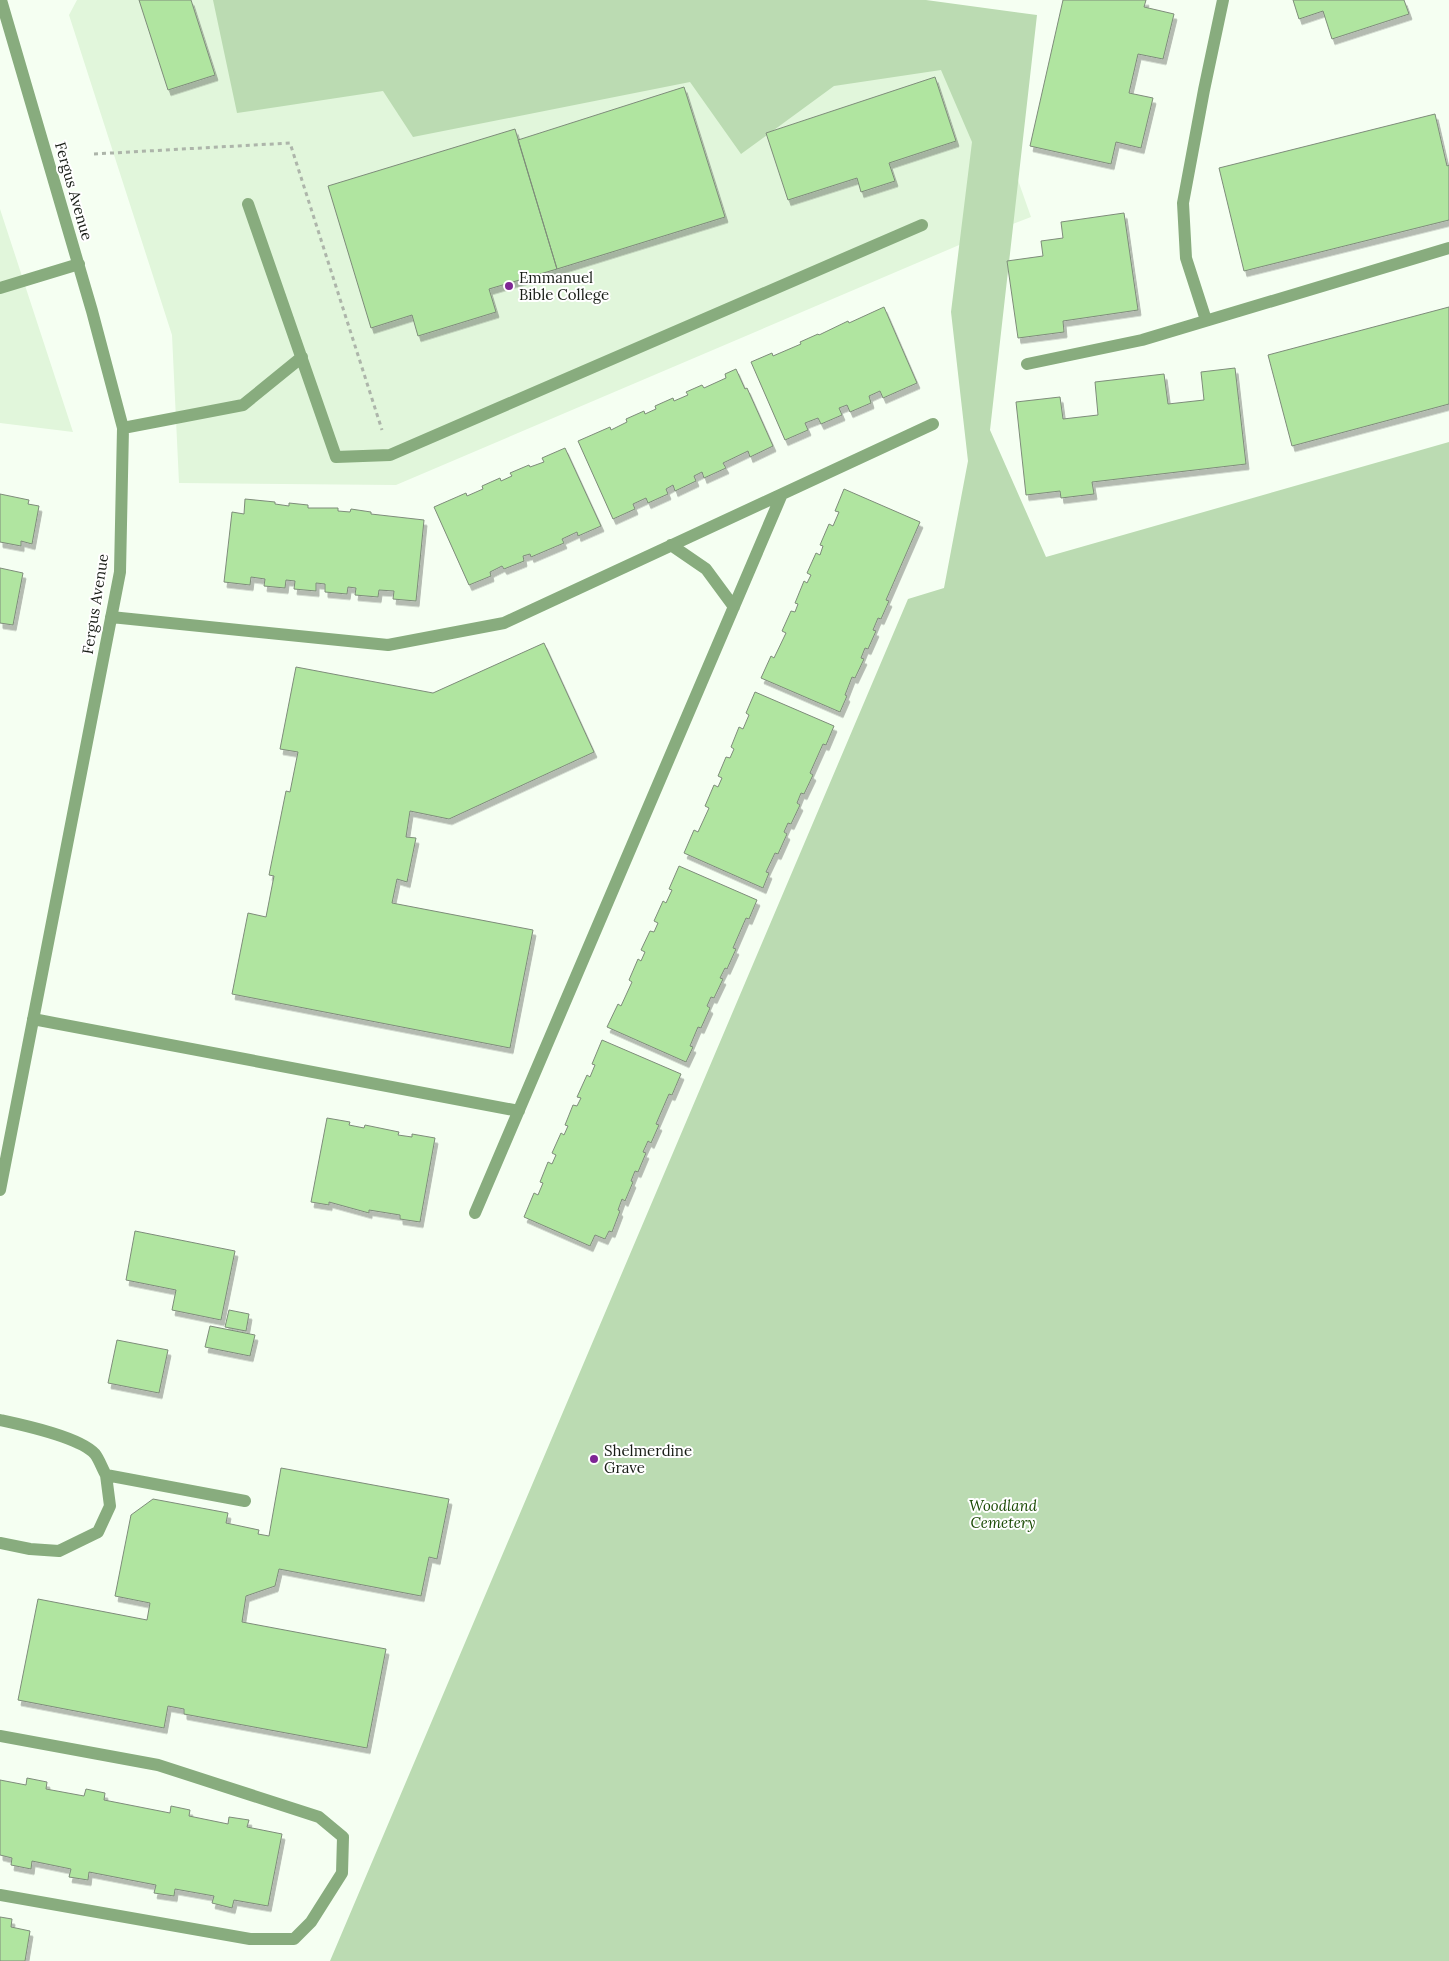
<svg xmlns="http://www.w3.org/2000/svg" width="1449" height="1961" font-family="Lora,serif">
<defs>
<filter id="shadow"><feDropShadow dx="3" dy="5.5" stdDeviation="0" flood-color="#0004"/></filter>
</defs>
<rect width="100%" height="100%" fill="#f5fff2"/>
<!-- built -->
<path fill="#e1f6db" d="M77,0h645l237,13 72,204 -53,20 -582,248 -217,-2 -7,-148 -103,-320z
M0,209l73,223 -73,-9z"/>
<!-- green -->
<path fill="#bbdbb2" d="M213,0h713l111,15 -47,415 56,127 403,-115v1519h-1119l578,-1362 36,-11 24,-127 -17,-149 21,-170 -31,-72 -107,16 -93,68 -51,-72 -277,55 -30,-46 -146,22z"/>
<!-- building -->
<path fill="#b0e5a0" stroke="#7e8c7a" filter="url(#shadow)" d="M139,0h52l24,75 -47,15z
M1063,0h83l-2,7 30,7 -11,45 -25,-5 -9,39 24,5 -12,50 -25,-6 -5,22 -81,-18z
M1293,0h111l5,14 -77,25 -9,-28 -24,8z
M935,77l21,64 -67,22 6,18 -34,11 -4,-14 -69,22 -22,-67z
M684,87l41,130 -168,52 -39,-129z
M1435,114l12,52 2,-1v55l-205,51 -25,-103z
M515,129l42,140 -68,20 7,23 -78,24 -6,-21 -41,13 -43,-142z
M1124,213l14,97 -75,11 1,11 -46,6 -11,-77 36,-5 -2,-15 22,-3 -2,-16z
M884,307l33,76 -34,15 -3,-7 -11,5 2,7 -21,9 -3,-7 -8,3 3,7 -21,9 -3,-6 -13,5 3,7 -23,10 -34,-78 21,-9 1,3 28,-12 -1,-2 18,-8 1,1 29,-14 1,2z
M1449,307v97l-157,42 -24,-91z
M1235,368l11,96 -154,18 2,12 -33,4 -1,-7 -34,4 -10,-93 44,-5 3,22 35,-4 -3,-33 69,-8 4,30 36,-4 -3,-28z
M736,369l9,20 2,-1 26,58 -23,11 -2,-6 -25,12 3,5 -22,10 -2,-6 -8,4 2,5 -21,10 -2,-6 -7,4 2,5 -20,9 -2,-5 -13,6 2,5 -22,10 -35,-78 32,-14 1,3 16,-8 -1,-3 18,-8 1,3 11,-5 -1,-3 18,-8 1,3 14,-6 -2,-3 16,-7 2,3 22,-10 -1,-4z
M565,448l36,78 -23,10 -1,-4 -15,7 2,4 -33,14 -1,-3 -7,2 1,5 -20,8 -2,-3 -12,6 1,4 -22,9 -35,-78 32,-14 1,3 16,-7 -1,-3 18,-8 1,3 11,-5 -2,-3 19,-8 1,2 14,-5 -2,-4z
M844,489l76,33 -34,78 3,1 -8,18 -3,-1 -5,12 3,1 -8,18 -3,-1 -4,10 3,1 -9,19 -3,-1 -7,18 2,1 -7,16 -79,-34 10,-22 3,2 12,-25 -4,-2 9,-20 4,1 3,-8 -3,-1 9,-22 3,2 4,-8 -4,-2 9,-20 4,2 3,-9 -3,-1 9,-21 4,2 6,-14 -4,-1z
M0,494l29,6 -1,4 11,2 -7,38 -11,-3v5l-21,-4z
M245,499l30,3v2l14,2v-3l19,2v3h30v3l12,1 1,-3 20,3v2l53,6 -8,81 -23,-2 1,-8 -15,-1 -1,7 -23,-2 1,-7 -8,-1 -1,7 -22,-2v-8l-9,-1v8l-22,-2 1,-8 -9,-1 -1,8 -21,-2 1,-7 -14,-2 -1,8 -26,-3 8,-70 12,2z
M0,568l23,5 -10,52 -13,-2z
M544,643l50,109 -145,67 -39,-8 -4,26 10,1 -9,44 -10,-3 -5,24 141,27 -23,118 -278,-54 16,-81 18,4 8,-41 -5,-1 17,-84 4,1 8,-40 -18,-3 16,-82 137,26z
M755,692l79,34 -8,19 -3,-1 -13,29 3,2 -9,19 -3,-1 -4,10 3,2 -9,19 -3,-1 -4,9 3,2 -9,20 -3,-1 -9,19 3,1 -6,15 -79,-35 10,-23 4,2 11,-24 -4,-2 9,-21 4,2 4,-9 -4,-2 8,-19 4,1 4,-9 -3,-2 8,-20 4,2 6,-14 -3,-2z
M679,866l78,34 -8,19 -3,-1 -13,30 3,1 -9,20 -2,-1 -5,10 3,1 -9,19 -3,-1 -4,9 3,2 -9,20 -3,-1 -8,19 3,1 -7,15 -79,-35 11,-23 3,2 11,-24 -3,-2 9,-21 3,2 4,-9 -4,-2 9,-19 4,1 4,-9 -4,-2 9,-20 3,2 6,-13 -3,-1z
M602,1040l79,34 -9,21 -3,-1 -13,30 3,1 -8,18 -3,-2 -5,11 3,1 -8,19 -3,-1 -4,10 2,1 -8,19 -3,-2 -4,11 2,1 -8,21 -3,-1 -4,8 -10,-4 -5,11 -66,-29 10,-24 4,2 5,-12 -3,-1 8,-20 4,2 4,-9 -4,-2 9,-20 3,2 4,-9 -3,-1 8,-20 4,1 4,-8 -4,-1 10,-22 3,2 5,-12 -3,-1z
M327,1118l23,4 -1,3 15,3 1,-3 34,7 -1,3 14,2v-3l23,4 -15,84 -20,-3v-4l-31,-5v3l-40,-11v3l-18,-3z
M135,1231l100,20 -14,69 -49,-10 4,-20 -50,-10z
M229,1310l20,4 -3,17 -21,-4z
M210,1326l45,9 -5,21 -45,-9z
M117,1340l51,10 -9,43 -51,-10z
M281,1468l168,31 -12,60 -8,-2 -8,39 -142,-27 -4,17 -29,10 -4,26 144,27 -19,99 -183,-34v-5l-16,-3 -4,22 -146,-28 20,-101 109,21 3,-17 -35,-7 16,-81 22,-16 75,14 -2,10 33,7 -1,4 11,2z
M27,1778l20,4 -1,7 38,7 2,-7 19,4 -1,7 66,13 1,-7 19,4 -1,6 39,8 1,-7 20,3 -2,7 35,7 -14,72 -34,-6 -2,8 -20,-5 2,-7 -39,-7 -1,7 -20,-3 2,-8 -67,-13 -1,8 -19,-3 2,-8 -39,-8 -1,8 -20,-4 1,-7 -12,-3v-75l26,5z
M0,1917l12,2 -1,8 19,4 -5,30h-25z"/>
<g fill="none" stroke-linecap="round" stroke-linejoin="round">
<!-- path -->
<path stroke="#adb5aa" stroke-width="3" stroke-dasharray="4 4" stroke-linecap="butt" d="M94,154l196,-11 92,287"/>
<!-- minor -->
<path stroke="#88ac7e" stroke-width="12" d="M248,204l88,253 54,-2 532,-230
M0,288l79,-24
M1206,320l-20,-62 -3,-55 21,-113 19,-90
M1027,364l115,-24 307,-92
M123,428l120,-23 59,-48
M671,545l35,24 28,38
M111,617l277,28 116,-22 429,-199
M33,1019l486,92
M0,1190l120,-618 3,-144 -31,-117 -91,-311
M475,1213l307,-719
M0,1420c23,5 80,17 95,34 4,5 7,14 11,21
M0,1543l30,6 29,2 39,-19 12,-26 -4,-31 139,26
M0,1736l158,29 161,52 24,20 -1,36 -31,49 -17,17h-44l-250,-44"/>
</g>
<!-- markers -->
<g fill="#7e2694" stroke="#fff" stroke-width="2">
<circle cx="509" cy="286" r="5"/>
<circle cx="594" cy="1459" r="5"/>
</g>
<g text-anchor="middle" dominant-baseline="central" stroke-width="4" stroke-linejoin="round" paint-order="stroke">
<!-- street labels -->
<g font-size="15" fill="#171c15" stroke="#fff">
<text transform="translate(74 191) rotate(74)">Fergus Avenue</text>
<text transform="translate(95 604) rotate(-81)">Fergus Avenue</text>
</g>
<!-- poi labels -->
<g font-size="15" fill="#171c15" stroke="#fff" text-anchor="start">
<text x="519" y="277">Emmanuel<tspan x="519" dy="17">Bible College</tspan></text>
<text x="604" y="1450">Shelmerdine<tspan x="604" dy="17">Grave</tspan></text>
</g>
<!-- park labels -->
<g font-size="15" font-style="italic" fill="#194a03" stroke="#fff">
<text x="1003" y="1505">Woodland<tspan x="1003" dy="17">Cemetery</tspan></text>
</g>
</g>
</svg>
